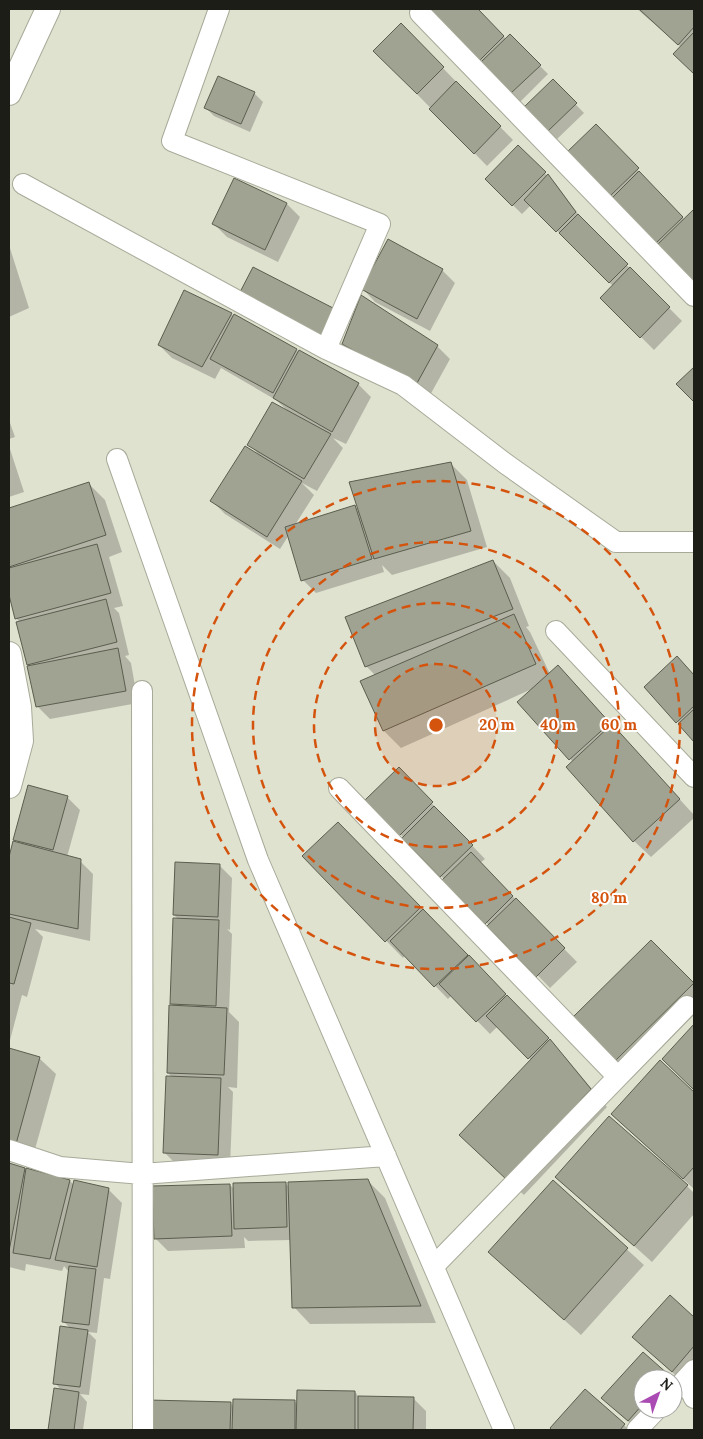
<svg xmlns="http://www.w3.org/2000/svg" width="703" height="1439" font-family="Lora,serif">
<rect width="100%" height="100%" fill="#e0e2d0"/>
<!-- shadow -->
<path fill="#0003" d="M436,9h41l29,30 4,-3 38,38 -28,28 -87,-90z
M637,9h55l2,2v62l-19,-19 6,-7z
M401,25l112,115 -26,26 -112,-115z
M553,81l31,32 -28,27 -31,-32z
M254,93l9,9 -13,30 -36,-16 -8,-8z
M596,126l89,94 9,-10v73l-126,-130z
M518,147l38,37 28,38 98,99 -28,29 -52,-52 11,-12 -82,-81 -9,9 -36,-35z
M235,179l52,25 13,13 -22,45 -51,-25 -13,-13z
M9,245l20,63 -20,9z
M442,270l13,13 -25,48 -55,-29 -12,-13z
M231,314l127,70 13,13 -25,47 -13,-6 10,10 -26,43 -15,-8 12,12 -19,30 60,-19 5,6 90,-49 17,17 20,67 -95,28 -10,-10 2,7 -68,21 -13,-13 -14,-45 -9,14 -55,-35 -13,-13 46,-47 -9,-10 39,-33 -12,-11 -55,-32 -6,11 -43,-21 -13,-13z
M343,344l94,2 13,13 -21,38 -73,-40z
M9,420l6,17 -6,2z
M9,446l15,46 -15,5z
M88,483l17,17 17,52 -13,5 14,49 -9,2 5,5 10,42 -4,1 6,7 7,40 -88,16 -13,-13 -19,-84h2l-3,-3 -8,-28v-82z
M493,561l17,17 19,48 -3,1 4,5 20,42 21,6 123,135v3l-43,39 -17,-16 -61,-79 -54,-59 13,-14 -131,59 -17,-17 -22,-49 14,-6 -10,-10z
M677,658l17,18v64l-48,-53z
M399,769l86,90 -5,4 97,99 -27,26 -183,-188z
M67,797l13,13 -13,47 13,4 13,13 -3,67 -55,-12 8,8 -16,60 -5,-2 -13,49v-183l5,-18 5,1 -4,-5z
M355,840l211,218 41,49 -83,88 -47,-43 54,-92 -33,-34 -8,8 -38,-39 -4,4 -43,-44 -2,3 -99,-102z
M219,865l13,13 -2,52 -3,-1 5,5 -3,78 10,10 -2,66 -9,-1 5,5 -3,75 -53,-2 -13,-13 9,-74 -5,-5 6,-66 -3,-4 7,-84 -4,-4z
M651,942l43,43v30l-63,64 -59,-59z
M694,1026v63l-31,-30z
M9,1049l30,9 17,16 -24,86 -23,-10z
M660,1062l34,32v95l-65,-59z
M9,1164l18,7 43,10 4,4 35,5 13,13 -12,76 -6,-1 -7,55 -9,-1 8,8 -7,55 -9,-1 7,8 -4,28h-33l5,-40 7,1 -7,-8 16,-54 -8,-8 6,-49 -5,-6 -2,5 -36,-7 -1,7 -16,-4z
M557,1177l130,9 7,7v21l-42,48z
M368,1181l17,17 51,125 -126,1 -16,-17 -3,-67 -43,1 -4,-4 1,11 -77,3 -13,-13 75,-53 4,4 51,-6 4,4z
M553,1182l91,83 -63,70 -74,-66z
M670,1296l24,22v56l-9,10 -38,-35z
M643,1353l28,26h-28v30h20l-25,21 -22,-19z
M585,1391l39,34 5,5h-76l-2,-2z
M355,1392l4,5 54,1 13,13v19h-277l81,-27 4,4 60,-6 4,4z"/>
<!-- building -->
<path fill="#a0a391" stroke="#5b5d4e" d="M434,9h44l26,27 -25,25 -48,-49z
M639,9h55v18l-16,18z
M401,23l43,44 -27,27 -44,-43z
M694,32v42l-21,-20z
M510,34l31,31 -31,29 -30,-31z
M218,76l37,16 -14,32 -37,-16z
M553,79l24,24 -30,29 -24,-24z
M456,81l45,45 -27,28 -45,-45z
M596,124l43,44 -30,29 -43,-44z
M518,145l28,27 -34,34 -27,-27z
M639,171l44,46 -28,27 -44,-45z
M548,174l28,38 -20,20 -32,-32z
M234,178l53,25 -22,47 -53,-26z
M694,209v76l-38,-39z
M578,214l50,50 -19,19 -50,-50z
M388,239l55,30 -26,50 -56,-30z
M253,267l82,42 -14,27 -82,-42z
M630,267l40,40 -30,31 -40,-40z
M184,290l48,23 -30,54 -44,-22z
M361,295l77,50 -22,40 -74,-41z
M234,314l63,35 -24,44 -63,-34z
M299,350l60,33 -27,49 -59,-34z
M694,367v35l-18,-18z
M272,402l59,32 -27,45 -57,-34z
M245,446l57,35 -35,56 -57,-36z
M451,462l20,69 -97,28 -25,-77z
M89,482l17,53 -97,32v-59z
M355,505l17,54 -71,22 -16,-54z
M97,544l14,49 -96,26 -6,-24v-27z
M493,560l20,49 -148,58 -20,-50z
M106,599l11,43 -90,23 -11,-43z
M514,614l22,50 -153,67 -23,-50z
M118,648l8,43 -90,16 -9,-41z
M677,656l17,19v31l-18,17 -32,-36z
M558,665l52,58 -41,37 -52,-58z
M694,709v33l-16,-18z
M612,724l68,75 -47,43 -67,-75z
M399,767l34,35 -34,34 -34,-36z
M28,785l40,11 -15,54 -40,-10z
M434,806l39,39 -33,32 -38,-39z
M338,822l83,85 -36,35 -83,-86z
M13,841l68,18 -3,70 -69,-15v-57z
M471,852l42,44 -28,28 -43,-44z
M175,862l45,2 -2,53 -45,-2z
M516,898l49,50 -29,29 -49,-51z
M423,909l45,46 -34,32 -44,-46z
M9,917l22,6 -17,61 -5,-1z
M173,918l46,2 -3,86 -46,-2z
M651,940l43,43 -81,80 -43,-43z
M469,955l37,39 -30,28 -37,-38z
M507,995l42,43 -21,21 -42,-43z
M169,1005l58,3 -3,67 -57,-2z
M694,1024v66l-32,-31z
M550,1039l41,50 -84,91 -48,-45z
M9,1048l31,9 -24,87 -7,-3z
M660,1060l34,32v75l-11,12 -72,-65z
M166,1076l55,2 -3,77 -55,-2z
M609,1116l79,69 -54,61 -79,-69z
M9,1163l16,5 -16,83z
M26,1168l44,12 -20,79 -37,-6z
M368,1179l53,127 -129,2 -4,-126z
M74,1180l35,8 -12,79 -42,-7z
M553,1180l75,68 -64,72 -76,-68z
M286,1182l1,45 -53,2 -1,-46z
M230,1184l2,52 -78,3 -2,-53z
M69,1266l27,3 -7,56 -27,-3z
M670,1295l24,22v29l-22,26 -40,-35z
M60,1326l28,4 -8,57 -27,-3z
M643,1352l26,23 -4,4h-22v25l-15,17 -27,-23z
M54,1388l25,4 -5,38h-26z
M585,1389l40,35 -5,6h-68l-2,-2z
M297,1390l58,1v39h-59z
M358,1396l56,1 -1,33h-55z
M233,1399l62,1v30h-63z
M148,1400l83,2 -1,28h-82z"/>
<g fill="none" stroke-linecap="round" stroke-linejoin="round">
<defs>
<path id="minor" d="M219,9l-47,132 208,83 -54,125
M420,13l274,283
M23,184l303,165 77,36 103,79 110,78h78
M117,459l141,401 246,570
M556,631l138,146
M142,691l1,739
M339,788l278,288
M9,1150l51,17 82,7 244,-18
M434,1266l253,-260
M686,1380l8,18
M673,1393l21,-23
M637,1430l20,-21"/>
<path id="tertiary" d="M9,93l39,-84
M9,654l10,53 2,34 -12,45"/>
</defs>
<!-- minor casing -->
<use href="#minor" stroke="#a8aa99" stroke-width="22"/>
<!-- tertiary casing -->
<use href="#tertiary" stroke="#a8aa99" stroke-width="26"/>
<!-- minor -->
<use href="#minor" stroke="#fff" stroke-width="20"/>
<!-- tertiary -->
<use href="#tertiary" stroke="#fff" stroke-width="24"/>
</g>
<!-- distance rings -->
<circle cx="436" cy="725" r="61" fill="#d4530d" fill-opacity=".12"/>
<g fill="none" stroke="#d4530d" stroke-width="2.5" stroke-dasharray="9 6">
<circle cx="436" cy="725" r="61"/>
<circle cx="436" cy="725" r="122"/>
<circle cx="436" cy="725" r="183"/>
<circle cx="436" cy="725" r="244"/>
</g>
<circle cx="436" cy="725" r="8" fill="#d4530d" stroke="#fff" stroke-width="2.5"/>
<g font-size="15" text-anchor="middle" font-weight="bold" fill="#d4530d" stroke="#fff" stroke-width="4" stroke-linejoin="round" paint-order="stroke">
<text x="497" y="730">20 m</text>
<text x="558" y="730">40 m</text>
<text x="619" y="730">60 m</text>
<text x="609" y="903">80 m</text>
</g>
<!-- border -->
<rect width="703" height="1439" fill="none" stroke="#1c1d17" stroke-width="20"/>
<!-- north arrow -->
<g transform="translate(658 1394) rotate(41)"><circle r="24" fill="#ffffff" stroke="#a4a5a2"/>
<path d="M0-4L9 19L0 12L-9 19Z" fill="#aa4bb4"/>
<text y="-8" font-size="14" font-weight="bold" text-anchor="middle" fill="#1c1d17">N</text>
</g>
</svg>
